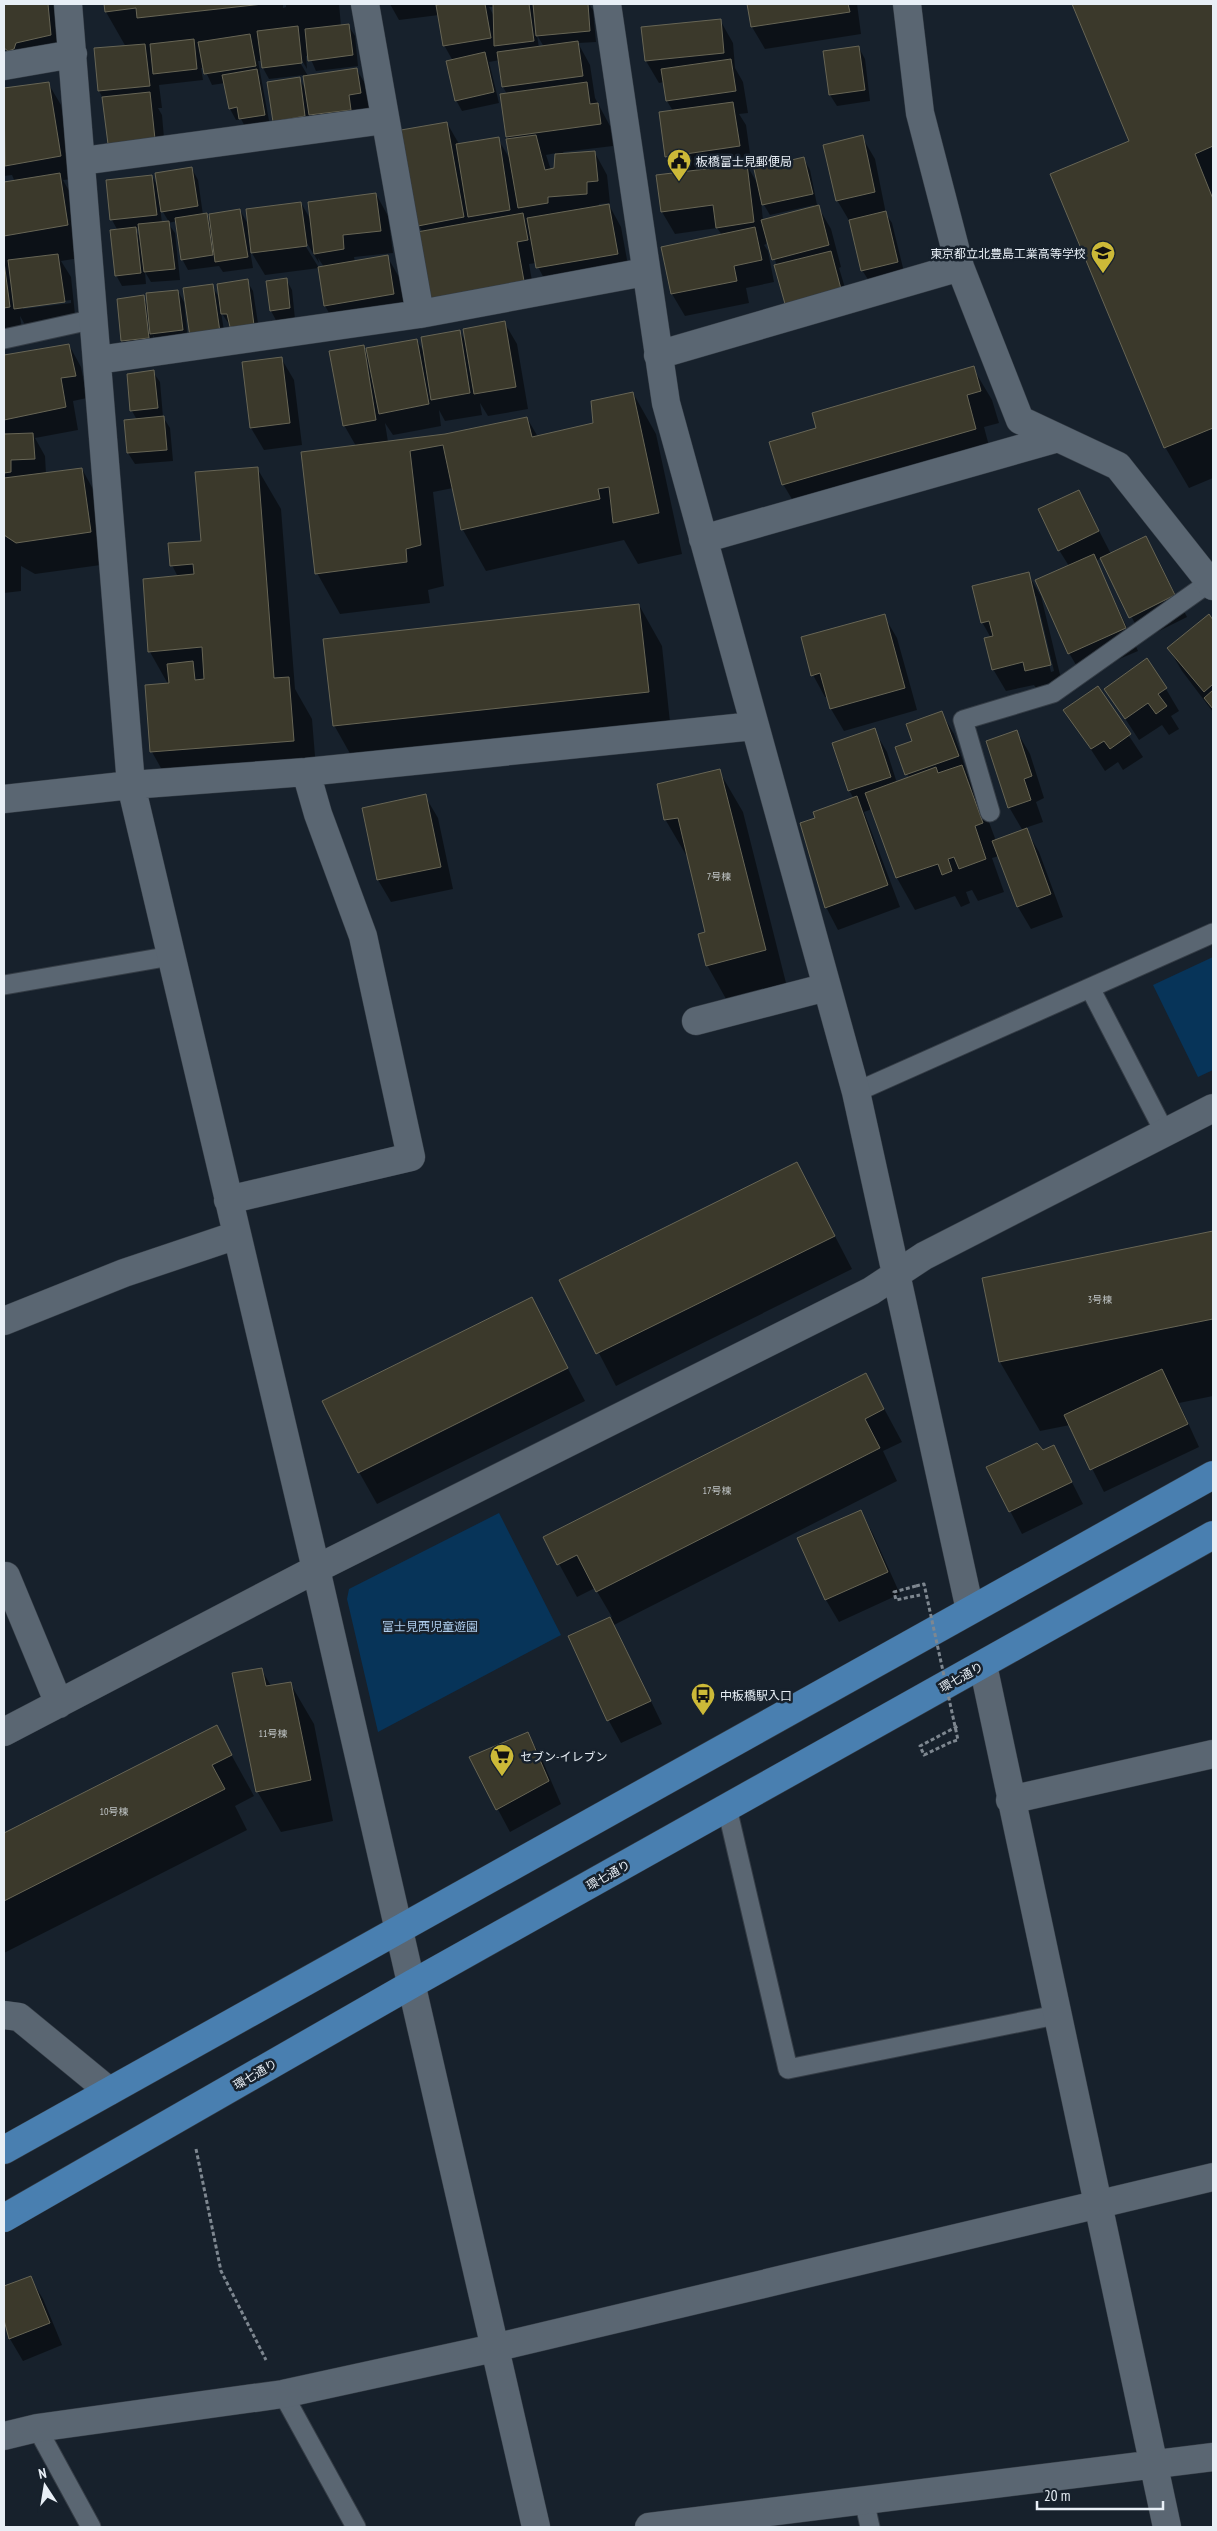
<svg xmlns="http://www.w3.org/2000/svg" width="1217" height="2531" font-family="'PT Sans Narrow','Noto Sans JP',sans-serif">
<rect width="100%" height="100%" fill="#17212c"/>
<!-- green -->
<path fill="#073459" d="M1213,957v113l-15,7 -45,-92z
M499,1513l62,122 -183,97 -31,-133 2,-10z"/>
<!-- shadow -->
<path fill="#0007" fill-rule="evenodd" d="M4,4h55l4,53 -46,12 -13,-23z
M105,4h178v4l3,-1v-3h53l2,22 7,-1 7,11 3,30 -42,5 -7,-16 -3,1 1,13 -7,-12 -2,2 10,17 49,-6 13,22 3,23 -50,22 -14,-24 2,14 -31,5 19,-54 8,14 -3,-17 -35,4 -6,-11 -1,-7h-4l12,65 -23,4 -6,-11 -5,1 -6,-11 -5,-26 -13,2 -8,-17h-3l2,12 -44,5 3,23h-4l4,7 4,46 -62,-61 -5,-9 27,-44 -20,-35z
M390,4h199l4,6 3,32 -18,1 12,22 5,33 15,28 3,20 -50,6 1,2 31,-1 12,22 3,28 -11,1v3l10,-2 12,22 9,49 -80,14 -14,-27 -7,1 7,39 -113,-70 -4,-8 28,-102 12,21 39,-5 13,22 -4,-25v-42l-4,-7 -3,-27 -11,2 10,41 -37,8 -6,-11 -3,-39 -9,-16 -5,-30 -40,5zM489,7h5l1,11zM537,35l7,12 -5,1zM556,153l-1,16 -4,1 -5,-15z
M749,4h108l4,30 -96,15 -13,-22z
M1073,4h140v474l-24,10 -24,-41 -34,-306z
M720,20l13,23 2,25 8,14 5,31 -9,1 7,11 6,43 -3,1 10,17 45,-27 6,11 7,35 14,24 10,38 -2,1 13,43 -75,-45 -10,-29 -1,7 -2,1 4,6 6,31 -28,6 3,15 -64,13 -13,-22 50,-59 -5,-7 -42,6 -13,-22 14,-38 -10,-17 -6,-44 13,-2 -6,-10 -3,-19 -5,1 -13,-22zM761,200l9,15 44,-10 1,3 -52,13z
M859,48l6,11 5,42 -33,5 -7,-11z
M48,83l13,22 12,74 -10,1 15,27 8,50 -25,4 10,16 5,47 -48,6 -8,-14 2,13 -18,3v-149l11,-1 -3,-7 -8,1v-86zM71,300v3l-48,6v-3z
M862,137l13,22 11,55 6,9 12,49 -35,9 -7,-11 -12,-48 -13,-22z
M192,169l6,11 5,35h3l5,8 29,-13 9,16 52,-23 11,19 64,-28 12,22 5,37 -39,4 1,5 32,-6 13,23 6,37 -68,12 -13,-22 -6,-38 -54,7 -15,-25 3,18 -30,4 -4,-6 -31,4 -6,-11 -5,-38 -9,2 7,10 5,47 -29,2 -6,-10 1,12 -24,2 -6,-11 2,-44 -6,-11 40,-44 7,13zM160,207l9,15 -7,1zM140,228l1,11 -6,-10zM305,240l14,23 -1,-5 6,9 -5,1 -16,-26z
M286,279l6,11 3,29 -18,3 -6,-11z
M247,281l6,10 7,45 -22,2 -17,-26 5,31 -35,-7 21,-50 8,13z
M178,291l6,11 4,39 -30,3 -5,-9 1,13 -25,4 -6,-11 20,-44 5,9z
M504,322l13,22 11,65 -40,7 -8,-13 2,12 -37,6 -6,-11 2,16 -48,9 -8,-12 3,19 57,-7 82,-17 11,19 56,-13 39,-31 23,41 26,120 -44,10 -14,-24 -138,31 -23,-41 -10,-42 -20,4 11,94 -16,4 2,13 -90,11 -23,-41 39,-127 -12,-21 19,-79 6,11 48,-17 8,14 35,-22 6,10z
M69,345l12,22 6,31 -14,3 5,29 -43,8 10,18 1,18 36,-5 18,33 8,62 -73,10 -14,-8v25l-17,2v-158h2l-2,-4v-74z
M281,358l13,22 8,65 -38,5 -13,-22z
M973,368l19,32 7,23 -15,4 9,34 -191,55 -19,-32 35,-55z
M153,372l7,10 3,35 7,11 3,33 -38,3 -7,-11 -3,-32 12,-1 -5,-9z
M257,468l24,41 14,180 17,30 5,62 -142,12 -23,-41 -6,-66 22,-2 -18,-32 -6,-72 34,-3 -6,-12 30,-23z
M1079,492l32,62 35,-17 41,80 -44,22 -42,-81 -5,3 42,90 -56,24 -13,-22v-87l-10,-16z
M1028,574l13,22 22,91 -24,6 -5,-8 -28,6 -13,-22 -2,-31 -9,-16zM1033,596h3l18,75 -3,1z
M639,605l23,41 9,86 -314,34 -23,-41z
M884,616l13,22 20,72 -73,21 -13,-22 -3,-12h-3l-12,-22z
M1209,616l4,6v90l-31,-41 -13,-22z
M1097,688l46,69 -20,13 -5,-8 -13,9 -40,-61z
M1106,689h60l13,22 -8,5 8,13 -10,6 -7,-10 -23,15z
M941,712l13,22 15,45 11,19 16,43 27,-10 -14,-24 8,-75 13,22 14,44 -8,4 7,20 -18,6 14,24 24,65 -32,12 -13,-22 -19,-51 -7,2 12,34 -26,9 -6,-11 -6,2 4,11 -9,4 -6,-11 -40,14 -18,-32 -25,-69 -8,3 36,95 -62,23 -12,-23 -10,-88 38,-20 -5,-9 25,-60 13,22 10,31 12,-5 -12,-30 17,-6z
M719,771l24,41 45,179 -58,15 -23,-41v-32l-18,-73 -24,-41z
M425,796l13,22 15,71 -62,13 -13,-22 -15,-71z
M797,1163l55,106 -236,117 -55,-106z
M1213,1233v163l-34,7 20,44 -95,45 -34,-67 -30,6 -40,-69 -17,-83z
M531,1299l54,102 -208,103 -18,-32z
M866,1375l36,67 -19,9 14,30 -283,144 48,99 -41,19 -12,-22 -39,-84 42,-20 -17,-29 -18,9 -32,-59z
M1054,1447l29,57 -61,30 -34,-66z
M861,1512l12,22 27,60 -61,28 -13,-22 -27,-61z
M261,1669l10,17 19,-3 24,41 19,97 -52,11 -24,-41z
M216,1727l38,69 -19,10 12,24 -243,123v-119z
M527,1733l13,22 21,49 -51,28 -40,-75z
M30,2277l13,22 19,46 -39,16 -13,-22 -6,-24v-27z"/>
<!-- building -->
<path fill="#3b392b" stroke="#676555" d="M4,4h44l3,31 -35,8 -2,6 -6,2 -4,-3z
M104,4h159l-126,14 -1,-10 -31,4z
M443,4h42l6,34 -48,8 -7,-41z
M493,4h36l5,37 -40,5z
M533,4h55l2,27 -54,5z
M747,4h101l2,8 -99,15z
M1072,4h141v142l-18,8 18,45v229l-49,20 -114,-274 79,-33z
M721,19l3,34 -79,8 -4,-34z
M349,24l4,31 -45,6 -3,-32z
M298,26l4,37 -40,5 -5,-37z
M250,34l6,32 -52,8 -6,-32z
M194,39l3,30 -44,5 -3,-30z
M578,41l5,35 -81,11 -5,-35z
M145,44l5,42 -52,5 -4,-43z
M859,46l6,44 -36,5 -6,-44z
M485,52l9,40 -39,9 -9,-40z
M731,59l5,32 -70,10 -5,-32z
M357,68l4,25 -12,2 2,15 -42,5 -6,-39z
M257,69l8,46 -26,4 -2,-12 -8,2 -7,-34z
M300,77l5,39 -32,6 -6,-40z
M49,82l12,74 -56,10 -1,-78z
M587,82l3,22 8,-1 3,21 -95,13 -6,-43z
M150,92l5,47 -47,5 -6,-47z
M733,102l7,44 -75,11 -6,-45z
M447,122l17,95 -46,9 -17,-96z
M536,135l9,35 9,-2 1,-14 40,-3 3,30 -11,1v12l-39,3v6l-30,5 -12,-69z
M863,135l12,57 -39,9 -13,-56z
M499,137l11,73 -42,7 -12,-73z
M804,157l9,37 -51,11 -8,-36z
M747,164l7,58 -38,6 -3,-23 -52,7 -5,-37z
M192,167l6,39 -37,6 -6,-39z
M60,173l8,52 -64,11v-54z
M152,175l5,40 -47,5 -4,-40z
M376,193l5,38 -38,4 1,14 -30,5 -6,-52z
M301,202l6,44 -56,7 -5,-44z
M609,204l9,50 -82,14 -9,-50z
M819,205l10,40 -57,15 -11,-40z
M240,209l8,48 -33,5 -6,-48z
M886,211l12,51 -37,9 -12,-51z
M207,213l6,42 -32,5 -6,-42z
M523,213l5,27 -11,2 7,39 -95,18 -12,-67z
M169,221l6,48 -31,3 -6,-48z
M136,227l5,46 -26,3 -5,-46z
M755,227l7,33 -28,6 3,15 -66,13 -10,-47z
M831,251l10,38 -56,15 -11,-39z
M58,254l7,48 -51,7 -6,-49z
M388,255l6,39 -70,12 -6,-39z
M4,262l6,45 -6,1z
M287,278l3,30 -20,3 -4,-30z
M248,279l6,46 -24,2 -3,-13h-6l-4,-30z
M213,284l7,48 -30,5 -7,-49z
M178,290l5,40 -33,4 -4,-41z
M144,295l5,43 -28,3 -4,-42z
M505,321l11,66 -42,7 -11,-65z
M460,330l10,63 -39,7 -10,-63z
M417,339l12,65 -50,10 -13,-66z
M69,344l7,32 -15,2 5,29 -62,13v-65z
M364,345l12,75 -33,6 -14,-75z
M282,357l8,66 -40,5 -8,-66z
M974,366l7,25 -14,4 9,34 -194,56 -13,-43 47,-14 -4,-15z
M154,370l4,38 -28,3 -3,-37z
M633,392l26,121 -46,10 -4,-36 -11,2 2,10 -139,31 -18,-85 -33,6 11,94 -15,4 1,13 -92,12 -14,-122 144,-18 82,-17 5,20 61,-14 -2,-22z
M164,416l3,34 -40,3 -3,-33z
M33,433l2,26 -24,1v12l-7,1v-39z
M258,467l16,211 15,-1 5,64 -144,11 -5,-67 24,-2 -2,-19 26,-3 2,19 9,-1 -2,-32 -54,5 -5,-73 51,-5 -1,-10 -23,2 -2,-23 33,-2 -6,-69z
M82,468l9,64 -75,11 -12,-8v-57z
M1079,490l20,41 -41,20 -20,-42z
M1146,536l29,59 -46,23 -29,-60z
M1094,554l32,74 -58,26 -33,-74z
M1029,572l22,93 -26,6 -2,-9 -31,8 -8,-32 9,-2 -4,-15 -8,2 -9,-37z
M639,604l10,88 -316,34 -10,-87z
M885,614l20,74 -75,21 -10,-36 -9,3 -10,-39z
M1209,614l4,6v64l-9,8 -37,-44z
M1147,658l20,30 -9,6 9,12 -11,8 -8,-11 -23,16 -21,-30z
M1098,686l33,48 -21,15 -6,-8 -13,8 -28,-39z
M1213,690v19l-9,-11z
M942,711l17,45 -54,19 -10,-28 17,-6 -6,-17z
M875,728l16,49 -43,14 -16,-48z
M1017,730l15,46 -8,3 7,21 -23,8 -22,-67z
M962,765l21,58 -8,3 11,33 -27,10 -5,-12 -6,2 4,12 -10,4 -4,-11 -42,14 -31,-85 71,-26 2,6z
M720,769l46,181 -60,16 -8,-32 7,-2 -27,-114 -14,2 -7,-36z
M426,794l15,73 -64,13 -15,-72z
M857,796l31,89 -63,23 -25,-85 15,-5 -2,-6z
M1027,828l24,66 -34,13 -25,-66z
M797,1162l38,74 -239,118 -37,-74z
M1213,1231v88l-214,43 -17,-84z
M532,1297l36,71 -210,105 -36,-72z
M1162,1369l26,55 -98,46 -26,-55z
M866,1373l18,36 -19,10 15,29 -284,144 -19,-37 -20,10 -14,-28z
M1037,1443l6,7 11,-5 18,37 -63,30 -23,-45z
M861,1510l27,62 -63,28 -28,-62z
M610,1617l41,84 -44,20 -39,-85z
M262,1668l4,18 25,-4 20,98 -55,12 -24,-119z
M217,1725l15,30 -20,10 13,24 -221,112v-68z
M528,1732l21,49 -53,29 -27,-53z
M31,2276l19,47 -41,16 -5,-19v-34z"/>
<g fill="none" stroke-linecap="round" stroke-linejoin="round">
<defs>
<path id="service" d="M4,339l91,-20
M990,812l-27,-92 90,-27 157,-111
M4,985l167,-29
M1090,988l75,145
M856,1092l357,-159
M727,1808l61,261 268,-54
M283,2394l73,133
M37,2428l54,99
M864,2500l6,27"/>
<path id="minor" d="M68,4l63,781 185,784 220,958
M365,4l55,310
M607,4l59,399 190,689 114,518
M907,4l13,109 40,154 60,153 98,46 95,120
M4,66l69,-12
M82,161l303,-41
M658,355l302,-88
M98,360l322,-46 225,-42
M703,539l355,-101
M4,799l127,-14 175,-13 448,-46
M696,1021l131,-34
M228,1200l183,-43 -48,-221 -45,-122 -12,-42
M4,1321l120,-48 113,-38
M4,1577l2,-1 53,128
M983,1665l184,862
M4,1732l312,-163 555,-278 53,-35 289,-148
M1010,1800l203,-46
M4,2015l15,2 90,74
M4,2436l33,-8 246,-34 211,-46 719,-171
M649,2527l564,-70"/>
<path id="primary" d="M4,2150l1209,-675
M4,2218l408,-234 801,-449"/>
</defs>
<!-- service casing -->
<use href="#service" stroke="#353d46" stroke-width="21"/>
<!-- minor casing -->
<use href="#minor" stroke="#353d46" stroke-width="29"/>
<!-- primary casing -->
<use href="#primary" stroke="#353d46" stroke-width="29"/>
<!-- path -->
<path stroke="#7e8790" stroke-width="3" stroke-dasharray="4 2.5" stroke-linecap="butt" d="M916,1586l-22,6 2,8 24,-5
M951,1742l-27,13 -4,-9 38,-20
M196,2149l25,122 45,89"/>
<!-- service -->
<use href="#service" stroke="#5a6672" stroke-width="19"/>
<!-- minor -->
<use href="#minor" stroke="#5a6672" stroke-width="28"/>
<!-- primary -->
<use href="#primary" stroke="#497fb0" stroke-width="28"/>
<!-- path-bridge -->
<path stroke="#7e8790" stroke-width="3" stroke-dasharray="4 2.5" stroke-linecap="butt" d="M916,1586l8,-2 34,156 -7,2"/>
</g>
<!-- icons -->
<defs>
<symbol id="civic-pin" viewBox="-11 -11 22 30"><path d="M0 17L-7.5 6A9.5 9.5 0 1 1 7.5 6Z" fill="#ccb938" stroke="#17212c"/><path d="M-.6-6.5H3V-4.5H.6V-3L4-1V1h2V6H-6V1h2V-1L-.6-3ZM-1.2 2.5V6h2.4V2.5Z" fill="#111"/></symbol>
<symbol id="school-pin" viewBox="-11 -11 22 30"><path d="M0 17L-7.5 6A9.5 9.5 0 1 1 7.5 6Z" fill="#ccb938" stroke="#17212c"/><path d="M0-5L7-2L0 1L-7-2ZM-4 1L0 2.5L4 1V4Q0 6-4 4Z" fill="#111"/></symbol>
<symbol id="bus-pin" viewBox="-11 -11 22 30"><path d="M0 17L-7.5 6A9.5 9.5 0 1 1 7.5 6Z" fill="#ccb938" stroke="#17212c"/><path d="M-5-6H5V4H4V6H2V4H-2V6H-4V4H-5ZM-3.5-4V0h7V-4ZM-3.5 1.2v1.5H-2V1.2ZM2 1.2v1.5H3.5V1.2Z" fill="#111"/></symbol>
<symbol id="supermarket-pin" viewBox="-11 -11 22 30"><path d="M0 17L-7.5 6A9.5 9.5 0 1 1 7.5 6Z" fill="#ccb938" stroke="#17212c"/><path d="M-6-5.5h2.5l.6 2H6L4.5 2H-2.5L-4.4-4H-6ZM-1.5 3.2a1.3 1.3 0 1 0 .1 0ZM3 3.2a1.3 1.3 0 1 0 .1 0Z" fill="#111"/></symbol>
</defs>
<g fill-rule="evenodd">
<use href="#civic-pin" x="665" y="147" width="28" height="38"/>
<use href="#school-pin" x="1089" y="239" width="28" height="38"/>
<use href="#bus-pin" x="689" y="1681" width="28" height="38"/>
<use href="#supermarket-pin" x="488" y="1742" width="28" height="38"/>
</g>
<g text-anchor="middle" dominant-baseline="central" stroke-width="5" stroke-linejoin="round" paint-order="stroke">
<!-- number labels -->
<g font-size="10" fill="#bdc2c3">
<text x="719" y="876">7号棟</text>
<text x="1100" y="1299">3号棟</text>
<text x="717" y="1490">17号棟</text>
<text x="273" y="1733">11号棟</text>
<text x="114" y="1811">10号棟</text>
</g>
<!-- poi labels -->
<g font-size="12" fill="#e8eff6" stroke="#17212c" text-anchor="start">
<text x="696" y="161">板橋富士見郵便局</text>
<text x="1086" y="253" text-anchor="end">東京都立北豊島工業高等学校</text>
<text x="720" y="1695">中板橋駅入口</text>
<text x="520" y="1756">セブン-イレブン</text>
</g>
<!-- park labels -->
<g font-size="12" fill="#afceee" stroke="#17212c">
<text x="430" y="1626">富士見西児童遊園</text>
</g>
<!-- street labels -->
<g font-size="12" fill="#e8eff6" stroke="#17212c">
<text transform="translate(961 1677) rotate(-29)">環七通り</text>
<text transform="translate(608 1875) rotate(-29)">環七通り</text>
<text transform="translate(255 2074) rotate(-30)">環七通り</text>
</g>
</g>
<!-- border -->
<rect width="1217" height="2531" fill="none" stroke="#e8eff6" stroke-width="10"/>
<!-- north arrow -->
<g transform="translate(45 2486) rotate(348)" stroke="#17212c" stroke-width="4" paint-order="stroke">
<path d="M0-4L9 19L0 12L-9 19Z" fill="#e8eff6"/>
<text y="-8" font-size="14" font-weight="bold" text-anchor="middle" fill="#e8eff6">N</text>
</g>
<!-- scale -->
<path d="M1037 2501v8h126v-8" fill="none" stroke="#e8eff6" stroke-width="2.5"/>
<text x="1044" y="2501" font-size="15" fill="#e8eff6" stroke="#17212c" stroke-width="4" paint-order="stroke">20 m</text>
</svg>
